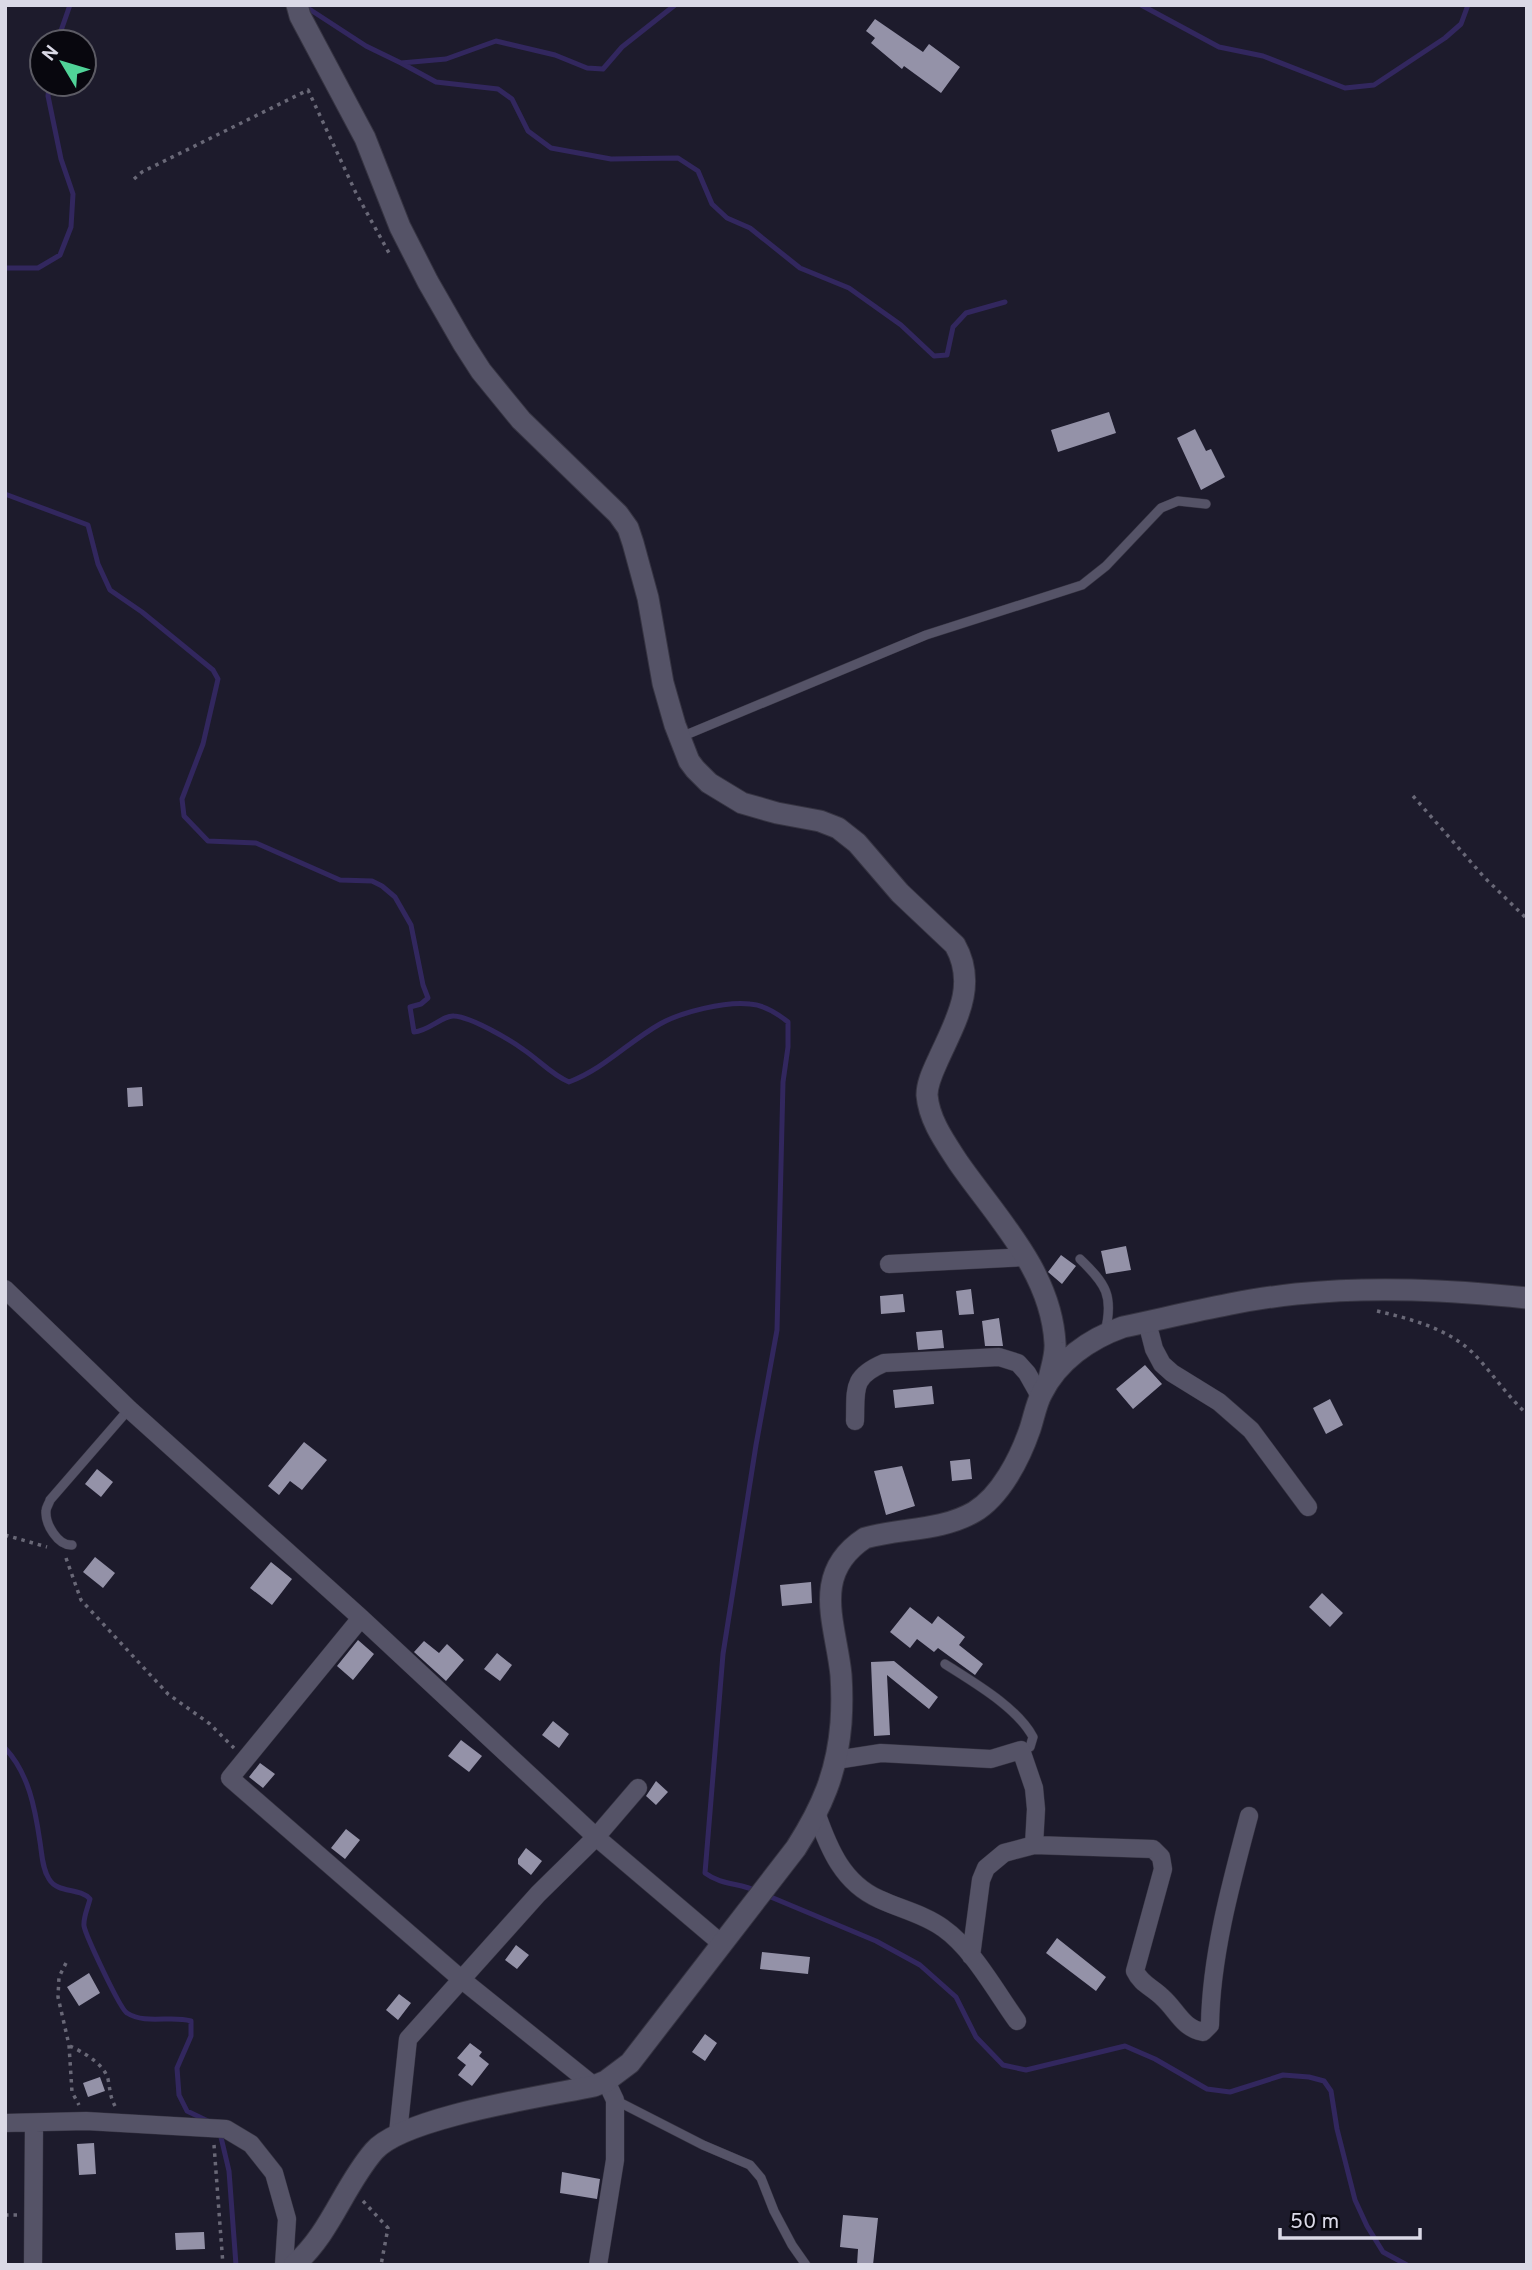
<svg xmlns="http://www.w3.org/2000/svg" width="1532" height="2270" font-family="Overpass,sans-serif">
<rect width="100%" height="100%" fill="#1d1b2c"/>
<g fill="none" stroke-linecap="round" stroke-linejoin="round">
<!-- stream -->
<path stroke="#32275e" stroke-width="5" d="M303,5l63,41 35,17 45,-4 50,-18 59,14 32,13 16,1 19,-22 53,-42
M1141,5l78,42 44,9 82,32 29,-3 71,-47 16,-14 7,-19
M57,42l13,-37
M401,63l35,19 62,7 14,10 16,32 23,17 60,11 67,-1 20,13 14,33 15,14 23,10 50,40 49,20 52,37 33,31 13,-1 6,-28 13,-14 39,-11
M5,268h33l22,-13 11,-28 2,-33 -12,-35 -13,-63 1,-12
M5,494l83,31 10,39 12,26 32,22 71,58 5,9 -15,65 -21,55 2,17 24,25 48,2 84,37 32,1 10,5 13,11 16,28 12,60 5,13 -7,6 -11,3 4,25c15,-1 29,-17 40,-16 17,1 55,23 70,34 15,10 28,25 45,32 35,-13 59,-40 91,-58 21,-12 66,-23 90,-20 14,1 27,9 38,18v25l-5,35 -6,248 -21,115 -33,209 -18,219c16,12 34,10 52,18
M5,1748c24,26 30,60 35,94 2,12 2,26 9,37 9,15 30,8 41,20 -2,8 -7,19 -6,27 2,10 36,83 43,87 19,12 44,2 64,8v15l-14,32 2,27 8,16 25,12
M766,1895l110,46 44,24 36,32 20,40 27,28 23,5 99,-24 30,13 52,30 23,3 53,-17 26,2 15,4 7,10 6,38 18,71 12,26 16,26 24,13
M220,2133l9,38 7,94"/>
</g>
<!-- building -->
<path fill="#9492a8" d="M875,19l48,33 6,-8 31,23 -19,26 -37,-27 -2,3 -31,-26 4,-5 -9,-7z
M1109,412l7,21 -58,19 -7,-22z
M1195,429l11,22 5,-2 14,28 -24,13 -24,-52z
M142,1087l1,19 -15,1 -1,-19z
M1126,1246l5,24 -25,4 -5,-23z
M1061,1255l15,11 -14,18 -14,-12z
M971,1289l3,25 -15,1 -3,-24z
M903,1294l2,18 -24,2 -1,-18z
M999,1318l4,28h-18l-3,-25z
M942,1330l2,18 -26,2 -2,-18z
M1145,1365l17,19 -29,25 -17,-20z
M932,1386l2,18 -39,4 -2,-18z
M1330,1399l13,26 -17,9 -13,-26z
M304,1442l23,18 -25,30 -12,-9 -11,14 -11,-9z
M970,1459l2,20 -20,2 -2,-20z
M902,1466l13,40 -29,9 -12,-44z
M97,1469l16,13 -12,15 -16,-13z
M95,1557l20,16 -12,15 -20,-16z
M271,1562l21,17 -20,26 -22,-17z
M811,1582l1,21 -30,3 -2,-21z
M1322,1593l21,20 -13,14 -21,-20z
M910,1607l22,17 6,-8 27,21 -6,8 24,19 -8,11 -37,-27 -4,4 -17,-13 -7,9 -20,-16z
M358,1640l16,14 -21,26 -16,-14z
M424,1641l15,12 8,-9 17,16 -18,21 -32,-29z
M497,1653l15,12 -12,16 -16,-12z
M894,1661l44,36 -9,12 -42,-34 3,60 -16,1 -3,-74z
M553,1721l16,13 -10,14 -17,-13z
M461,1740l21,16 -13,16 -21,-16z
M260,1763l15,11 -12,14 -14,-11z
M656,1781l12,11 -12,13 -10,-9z
M346,1829l14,11 -15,19 -14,-11z
M526,1848l16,13 -11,14 -13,-11v-5z
M1057,1938l49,39 -10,14 -50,-38z
M516,1945l13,10 -12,14 -12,-9z
M762,1952l48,5 -2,17 -48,-5z
M89,1973l11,20 -21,13 -12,-19z
M399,1994l12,9 -13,17 -12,-10z
M705,2034l12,9 -12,18 -13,-9z
M470,2043l12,9 -3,4 10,8 -17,22 -14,-11 8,-10 -9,-7z
M100,2077l5,14 -17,6 -5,-14z
M94,2143l2,31 -17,1 -2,-31z
M562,2172l38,7 -3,20 -37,-6z
M843,2215l35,3 -5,47h-16l1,-16 -18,-2z
M204,2232l1,17 -29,1 -1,-17z"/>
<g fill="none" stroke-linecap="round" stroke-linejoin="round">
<defs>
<path id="service" d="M681,737l245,-102 156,-50 24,-19 55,-58 17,-7 28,3
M1080,1259c26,25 34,37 25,73
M72,1545c-14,1 -27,-21 -26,-34 0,-4 3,-7 4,-11l79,-91
M945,1664c28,18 72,43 88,73l-3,10 -9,3
M615,2100l88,45 47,20 11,13 13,33 18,34 14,20"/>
<path id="minor" d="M889,1264l137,-7
M5,1289l124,120 232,209 235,219 126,107
M1147,1322l7,27 8,15 10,9 47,29 32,28 57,77
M855,1421c1,-32 -4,-44 29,-58l115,-6 19,6 9,10 13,23
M361,1618l-131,160 231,201 133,107
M836,1760l45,-7 110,6 30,-9 13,38 2,21 -2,36
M817,1815c12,34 26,68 62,84 21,10 45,15 64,29 30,21 53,64 74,93
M971,1956l10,-76 5,-12 18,-15 30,-8 119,4 8,8 2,12 -28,102c6,13 17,16 27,26 15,13 20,31 41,35l7,-7c1,-69 21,-142 39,-209
M5,2123l81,-2 140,8 25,15 23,29 13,46 -3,46
M398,2133l10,-94 130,-145 58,-57 42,-49
M33,2265l1,-142
M598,2265l17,-105v-60l-9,-19"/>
<path id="tertiary" d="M297,5l3,11 65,122 35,89 28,55 35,61 18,28 40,49 97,94 10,14 5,15 15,55 15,85 12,42 14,36 6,8 14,14 33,20 35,10 43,8 18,7 19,15 43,50 55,52c23,41 0,77 -17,115 -5,11 -11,23 -11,35 2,25 18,47 31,67 38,55 93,109 97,181 1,12 -4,25 -6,36
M294,2265c37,-32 49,-78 80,-114 29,-34 172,-55 220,-65l12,-5 24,-18 166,-215c26,-41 41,-75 45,-125 1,-15 1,-33 0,-48 -5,-51 -31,-101 24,-137 36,-10 76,-7 109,-26 27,-16 46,-54 56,-83 4,-12 6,-25 12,-36 16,-32 47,-54 81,-66 57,-12 115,-27 173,-33 78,-8 154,-4 231,4"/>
</defs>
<!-- service casing -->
<use href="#service" stroke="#363442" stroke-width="10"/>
<!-- minor casing -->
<use href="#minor" stroke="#363442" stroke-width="19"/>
<!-- tertiary casing -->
<use href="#tertiary" stroke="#363442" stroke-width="23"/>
<!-- path -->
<path stroke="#696877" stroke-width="3.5" stroke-dasharray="3.5 5" stroke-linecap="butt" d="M134,179l8,-7 166,-82 48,103 33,60
M1413,796l71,81 43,42
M1377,1311c34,8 69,17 95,41 19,19 34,43 55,62
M5,1535l42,12
M66,1558l15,42 87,94 42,30 24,24
M66,1963l-7,14 -1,20 11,48 3,47 7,13
M70,2046c13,6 34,18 38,33 2,10 2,18 7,27
M214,2145l9,120
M363,2201l25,27 -7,37
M5,2215h12"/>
<!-- service -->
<use href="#service" stroke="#555367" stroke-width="9"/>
<!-- minor -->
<use href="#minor" stroke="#555367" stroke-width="18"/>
<!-- tertiary -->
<use href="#tertiary" stroke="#555367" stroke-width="21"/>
</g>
<!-- border -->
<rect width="1532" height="2270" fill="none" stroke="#dad9e6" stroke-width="14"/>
<!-- north arrow -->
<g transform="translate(63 63) rotate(308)"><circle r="33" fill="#08070e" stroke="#5c5b64" stroke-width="2"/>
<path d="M0-5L12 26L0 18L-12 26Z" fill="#50d398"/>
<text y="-10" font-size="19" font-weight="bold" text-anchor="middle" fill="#dad9e6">N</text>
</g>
<!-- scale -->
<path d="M1280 2228v10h140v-10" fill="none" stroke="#dad9e6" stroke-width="3.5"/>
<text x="1290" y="2228" font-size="21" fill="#dad9e6" stroke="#08070e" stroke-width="5" paint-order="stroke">50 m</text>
</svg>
